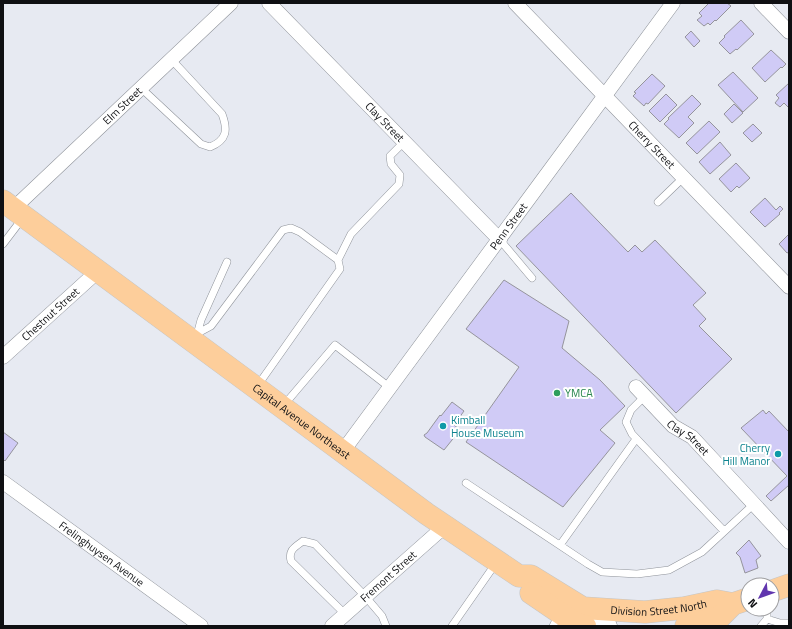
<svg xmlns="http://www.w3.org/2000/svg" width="792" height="629" font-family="'Titillium Web',sans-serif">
<rect width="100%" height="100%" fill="#e7eaf2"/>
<!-- building -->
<path fill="#d0cbf6" stroke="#95949c" d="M709,3h18l4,3 -15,15 -1,-1 -5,5 -2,-2 -4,3 -7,-6 5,-4 -3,-3z
M741,20l13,14 -17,16 -1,-1 -6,5 -11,-11 6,-6 -1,-1z
M691,31l9,10 -6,6 -9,-10z
M771,50l15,14 -4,4 -1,-1 -16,15 -13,-14z
M733,72l25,26 -15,14 -25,-27z
M652,74l13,12 -17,18 -2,-1 -2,3 -11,-10 3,-3 -2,-1z
M789,83v23l-1,1 -4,-4 -4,4 -5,-4 4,-5 -3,-3z
M666,94l11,11 -17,17 -11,-11z
M692,95l9,9 -13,13 6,6 -15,15 -15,-14 5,-5 -1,-1z
M734,104l9,9 -11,10 -8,-9z
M709,121l11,11 -23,22 -11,-11z
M753,124l9,9 -10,9 -9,-9z
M720,142l11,13 -21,19 -11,-12z
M736,163l14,15 -11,10 -2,-2 -6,6 -12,-13z
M571,193l57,59 7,-7 7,7 13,-12 51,53 -13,12 13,14 -7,7 33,33 -56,54 -160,-167z
M765,198l11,12 4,-4 3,3 -4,4 1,1 -15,13 -15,-15z
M789,234v18l-2,1 -8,-9z
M504,280l65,41 -7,27 38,32 25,26 -25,24 15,13 -52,64 -97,-65 53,-75 -53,-38z
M452,402l12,9 -10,14 6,5 -16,20 -19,-13 -1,-2 3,-2 13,-18 1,1z
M763,410l3,4 3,-3 20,21v53l-18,16 -5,-5 21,-20 -46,-48z
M3,432l15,11 -13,18 -2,-2z
M749,540l12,16 -5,4 2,8 -13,5 -5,-16 -4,-4z"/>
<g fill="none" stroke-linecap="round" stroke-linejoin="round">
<defs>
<path id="service" d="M141,88l60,56 9,3c17,-7 18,-17 12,-33l-51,-55
M658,202l25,-24
M500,240l32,38
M3,244l19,-25
M338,260l13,-26 48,-50 1,-9 -9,-11 -1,-8 14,-14
M198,333l13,-7 72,-96 8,-2 9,4 38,28 2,9 -82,116
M197,335l4,-15 26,-58
M645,396l-14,14 -5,12 6,12 92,97
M284,405l51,-60 54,42
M466,483l122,81 14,8 35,2 32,-4 33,-18 52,-48
M560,545l76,-106
M345,614l-54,-53c-3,-11 4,-14 12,-20l12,3 50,52 17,20 4,10
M767,619l13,4h9
M452,626l44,-63
M553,626l6,-12
M761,626l6,-7v-10"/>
<g id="minor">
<path id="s1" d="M269,3l231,237"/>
<path id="s2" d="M515,3l274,284"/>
<path d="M761,3l28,29"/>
<path id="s3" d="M14,208l217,-205"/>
<path id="s4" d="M3,357l95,-86"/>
<path id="s5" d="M636,387l37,39 19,11 97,105"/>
<path id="s6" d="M343,451l330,-448"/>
<path id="s7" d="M3,482l198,144"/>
<path id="s8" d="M332,626l113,-100"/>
</g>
<path id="tertiary" d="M583,608l25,18"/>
<g id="primary">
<path id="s9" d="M3,201l424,313 92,62h12l52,32 62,4 39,-4 33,-7 16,3"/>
<path d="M772,591l17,-6"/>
<path d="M531,593l47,32 7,1"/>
<path d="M686,626l34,-9 13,-13 15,-5"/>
</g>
</defs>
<!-- service casing -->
<use href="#service" stroke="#8f939a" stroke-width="8"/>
<!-- minor casing -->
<use href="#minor" stroke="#8f939a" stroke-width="15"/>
<!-- tertiary casing -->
<use href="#tertiary" stroke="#8f939a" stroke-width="19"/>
<!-- primary casing -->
<use href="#primary" stroke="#c5c6c6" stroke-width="23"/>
<!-- service -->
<use href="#service" stroke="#fff" stroke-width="7"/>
<!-- minor -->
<use href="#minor" stroke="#fff" stroke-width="14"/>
<!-- tertiary -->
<use href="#tertiary" stroke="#fff" stroke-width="18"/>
<!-- primary -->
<use href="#primary" stroke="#fdce9b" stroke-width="22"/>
</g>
<!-- markers -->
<circle fill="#2e9e5b" stroke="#fff" stroke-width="1.5" cx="557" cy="393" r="4"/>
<g fill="#0f9aa8" stroke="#fff" stroke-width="1.5">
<circle cx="443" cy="426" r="4"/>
<circle cx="778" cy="454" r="4"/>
</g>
<g text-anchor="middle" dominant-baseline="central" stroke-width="4" stroke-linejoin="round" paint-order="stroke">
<!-- street labels -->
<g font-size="11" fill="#0f1013" stroke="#fff">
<text stroke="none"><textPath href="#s3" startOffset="149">Elm Street</textPath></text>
<text stroke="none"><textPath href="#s1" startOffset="166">Clay Street</textPath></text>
<text stroke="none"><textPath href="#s2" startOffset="197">Cherry Street</textPath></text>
<text stroke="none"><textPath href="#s6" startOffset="279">Penn Street</textPath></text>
<text stroke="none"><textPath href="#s4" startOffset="64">Chestnut Street</textPath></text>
<text stroke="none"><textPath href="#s9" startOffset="371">Capital Avenue Northeast</textPath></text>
<text stroke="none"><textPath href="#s5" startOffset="73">Clay Street</textPath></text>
<text stroke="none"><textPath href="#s7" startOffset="122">Frelinghuysen Avenue</textPath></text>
<text stroke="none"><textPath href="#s8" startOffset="75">Fremont Street</textPath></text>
<text stroke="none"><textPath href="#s9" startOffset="787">Division Street North</textPath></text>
</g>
<!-- leisure labels -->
<g font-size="11" fill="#27864d" stroke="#fff" text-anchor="start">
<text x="565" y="393">YMCA</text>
</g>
<!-- culture labels -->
<g font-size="11" fill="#0d838f" stroke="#fff" text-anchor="start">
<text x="451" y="420">Kimball<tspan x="451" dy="13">House Museum</tspan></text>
<text x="770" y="448" text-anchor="end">Cherry<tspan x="770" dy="13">Hill Manor</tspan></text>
</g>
</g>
<!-- border -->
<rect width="792" height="629" fill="none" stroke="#0f1013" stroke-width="8"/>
<!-- north arrow -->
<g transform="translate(760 597) rotate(229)"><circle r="19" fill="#ffffff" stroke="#9f9fa1"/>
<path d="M0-3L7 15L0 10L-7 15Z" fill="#6136ae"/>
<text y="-6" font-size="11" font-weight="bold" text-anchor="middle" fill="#0f1013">N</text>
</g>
</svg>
